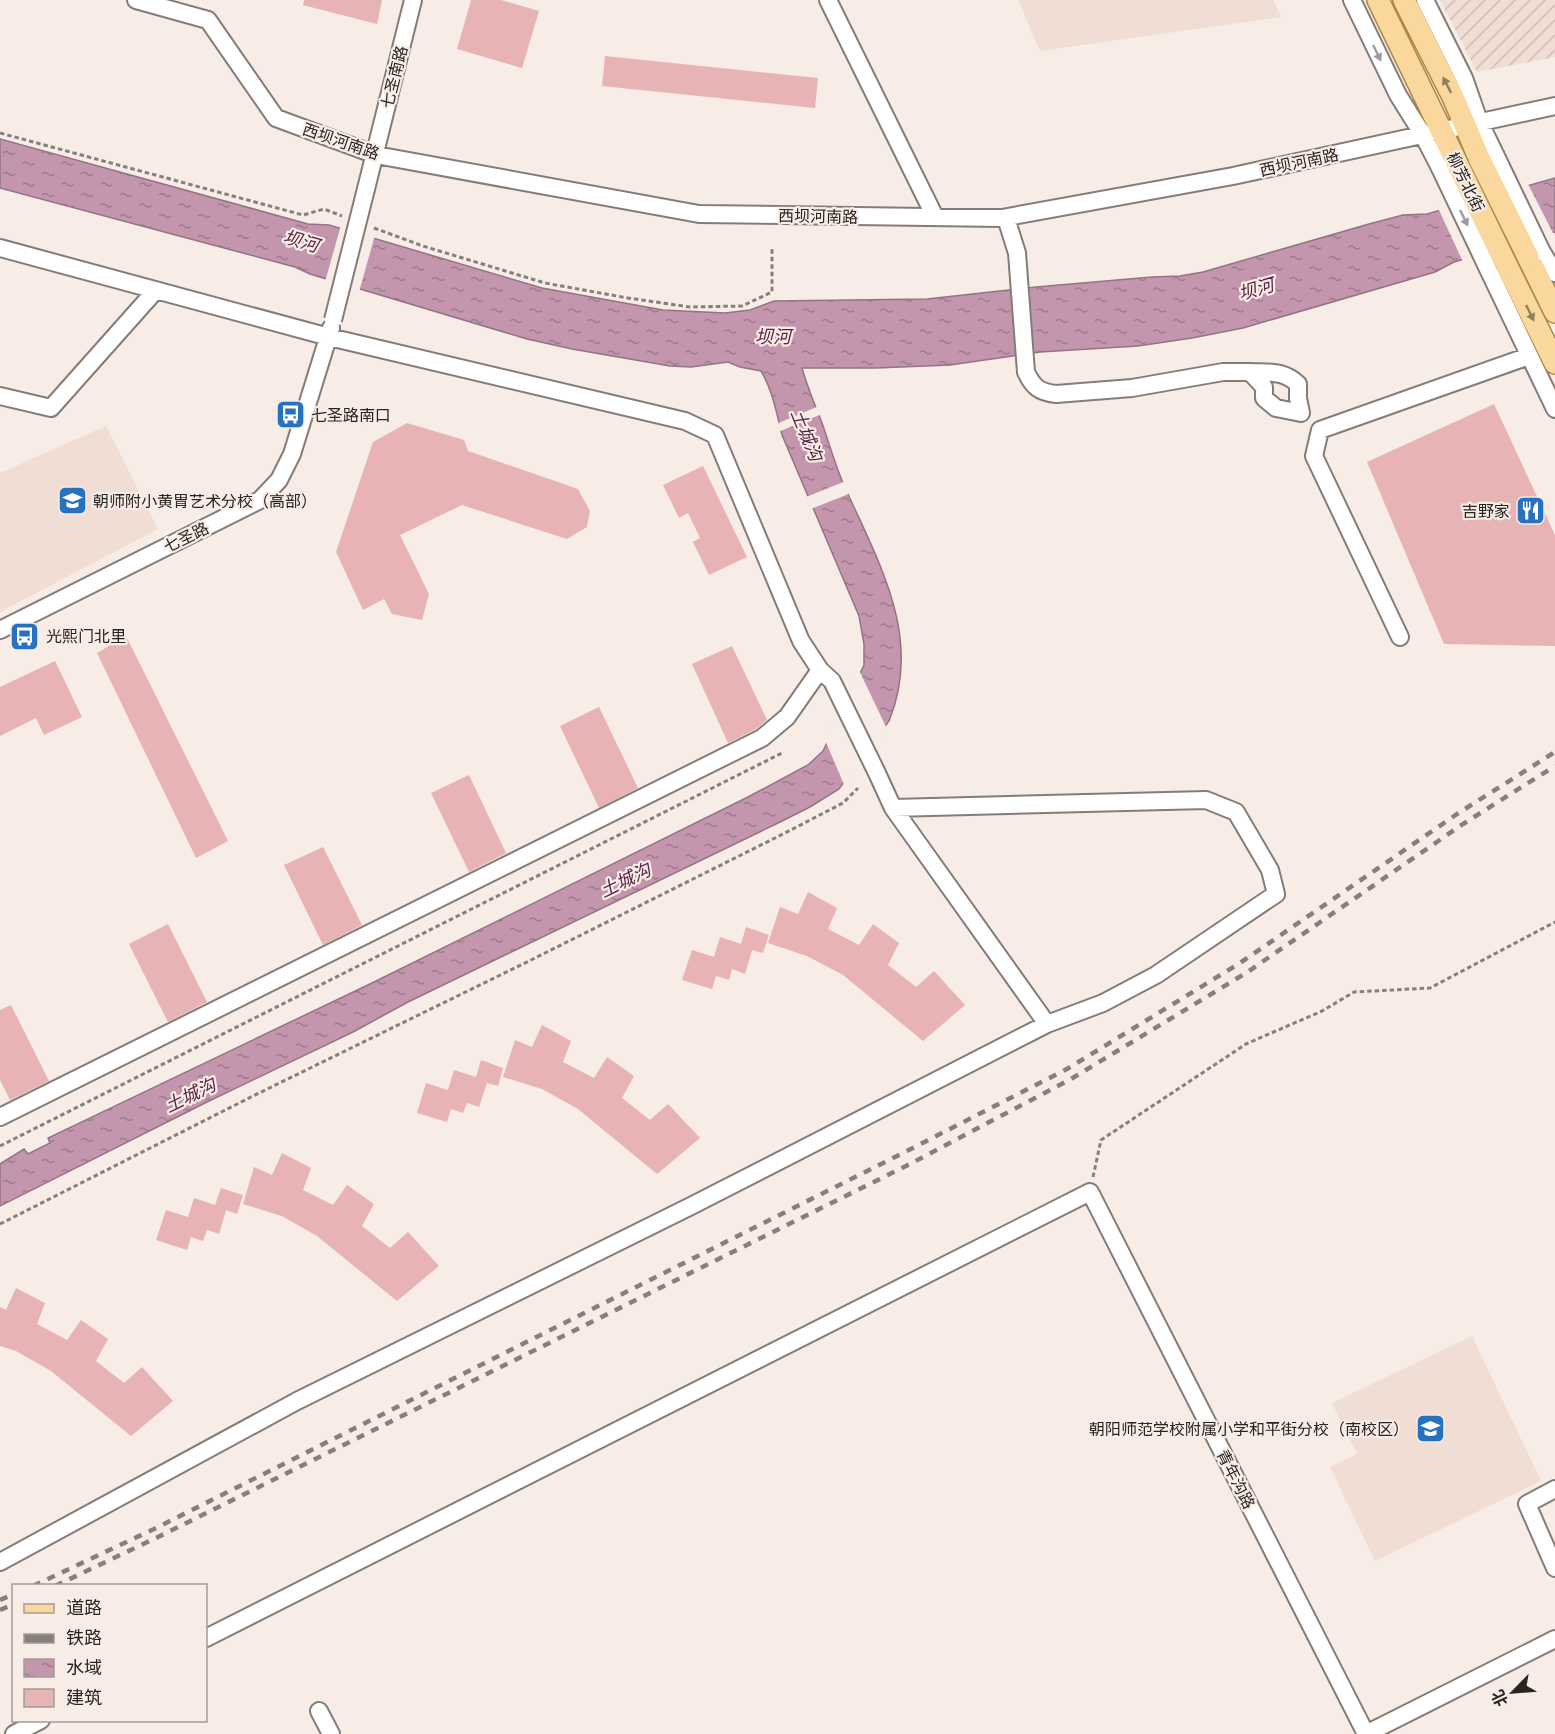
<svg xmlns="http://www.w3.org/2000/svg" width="1555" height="1734" font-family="'Archivo Narrow','Noto Sans SC',sans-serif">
<defs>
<pattern id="industrial-furrows" width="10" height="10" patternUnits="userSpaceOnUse" patternTransform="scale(1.5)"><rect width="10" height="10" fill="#f0ddd4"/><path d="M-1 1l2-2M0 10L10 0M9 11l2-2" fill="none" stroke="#cebeb6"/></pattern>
<pattern id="water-ripples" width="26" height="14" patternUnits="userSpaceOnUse" patternTransform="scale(1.5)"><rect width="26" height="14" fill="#c396ae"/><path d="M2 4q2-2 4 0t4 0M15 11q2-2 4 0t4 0" fill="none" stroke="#9e7a8d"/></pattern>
</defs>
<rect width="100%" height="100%" fill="#f7ece6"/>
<!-- built -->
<path fill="#f0ddd4" d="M1018,0h255l8,17 -241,34z
M106,426l52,103 -158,83v-139z
M1472,1336l69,145 -166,80 -45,-94 27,-13 -25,-51z"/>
<!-- industrial -->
<path fill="url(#industrial-furrows)" d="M1440,0h115v57l-78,15z"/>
<!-- water -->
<path fill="url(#water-ripples)" stroke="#947484" stroke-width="1.5" d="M0,139l308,85 21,1 213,63 121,22 62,3 25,-3 24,-9 153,-2 109,-12 116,-10 28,-1 23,-4 166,-48 34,-9 24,-1 128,-36v54l-101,30 -19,10 -192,56 -51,10 -54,8 -98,6 -90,13 -74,3h-74c5,18 13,37 20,55 7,20 13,41 21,60 34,77 81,153 46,238l-50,68 -29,18 -34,17 -368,178 -55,30 -146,70 -207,104v-42l24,-15 4,5 22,-11 -2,-5 324,-155 376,-186 60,-32 15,-14 41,-86v-21l-5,-28 -77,-181c-5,-21 -10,-46 -21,-64l-21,-4 -12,-5 -37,5 -21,-1 -98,-17 -45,-10 -217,-65 -15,-7 -295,-79z"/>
<!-- pier -->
<path fill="#f7ece6" d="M1528,184l26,51 -91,27 -25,-54z
M341,225l34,10 -16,57 -34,-10z
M819,406l3,8 -44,18 -2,-8z
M846,481l5,12 -40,16 -5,-12z
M859,670l28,59 -42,58 -20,-47z"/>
<!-- building -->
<path fill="#e8b3b4" d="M304,0h78l-5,24 -74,-19z
M471,0h30l38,11 -17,57 -65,-19z
M605,56l213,22 -3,30 -213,-22z
M1494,404l61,131v111l-111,-2 -77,-182z
M407,423l57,17 4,11 110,38 12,22 -3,16 -20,12 -105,-34 -62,30 29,59 -7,26 -30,-6 -8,-15 -21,11 -27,-58 37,-110z
M703,466l44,91 -38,18 -16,-33 7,-4 -12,-25 -9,5 -16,-33z
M126,636l102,205 -32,17 -99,-205z
M732,646l35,74 -11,9 -28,14 -36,-79z
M55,661l27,56 -38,18 -8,-17 -36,18v-49z
M599,707l39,81 -39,20 -39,-82z
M469,775l37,78 -37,19 -38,-79z
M323,847l39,78 -39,20 -39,-80z
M808,892l29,16 -9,21 31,16 14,-21 26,19 -11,22 28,22 18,-16 31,34 -42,36 -80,-66 -36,-19 -39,-13 12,-36 18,7z
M168,924l39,78 -39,20 -39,-78z
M746,927l23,8 -6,18 -11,-3 -7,24 -13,-5 -3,11 -13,-4 -4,13 -30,-9 10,-30 22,7 6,-20 21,7z
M11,1005l38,76 -39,19 -10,-20v-70z
M542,1025l29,16 -8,21 31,16 13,-21 27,19 -12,22 28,22 18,-16 32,34 -43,36 -79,-65 -36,-20 -39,-12 12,-37 17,7z
M481,1060l22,8 -5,18 -11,-3 -8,24 -12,-4 -4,10 -12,-4 -4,13 -30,-9 9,-30 22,7 6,-20 22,7z
M282,1153l29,15 -8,22 30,15 14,-20 27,19 -12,22 28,22 18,-16 31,34 -42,35 -80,-65 -35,-20 -39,-12 11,-37 18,8z
M221,1188l22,7 -6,19 -11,-4 -7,24 -12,-4 -4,11 -12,-4 -4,13 -31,-10 10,-30 22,7 6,-19 21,7z
M16,1288l29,15 -8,21 30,16 14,-20 27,19 -12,22 28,22 18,-16 31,34 -42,35 -80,-65 -35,-20 -16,-5v-39l6,3z"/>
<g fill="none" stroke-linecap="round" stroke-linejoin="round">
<defs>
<path id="minor" d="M136,0l72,20 68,98 100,37 323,59 303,4 231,-42 322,-70
M828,0l107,217
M1352,0l46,95 25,40 17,33
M1425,0l39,78 15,43 16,33
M366,189l47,-189
M1006,218l11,35 9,119c7,15 13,20 30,22l76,-6 91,-16h27
M0,248l329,89 356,84 30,14 86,206 19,29 12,11 44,90 17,37 154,216
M1542,252l13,21
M1488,269l67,140
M1250,372c20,1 33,-2 48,12v14l3,15 -25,-5 -12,-10v-11z
M0,396l51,12 105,-118
M1320,430l-6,26 86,181
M1320,430l209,-74
M0,630l260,-130 19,-20 13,-26 39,-126
M0,1117l762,-379 25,-21 33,-47
M1555,1489l-28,15 28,64
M0,1562l297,-161 392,-194 358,-183 56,-21 53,-28 120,-81 -6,-24 -34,-58 -30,-12 -313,8
M206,1638l884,-446 276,542
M319,1711l12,23
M14,1734l27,-14
M1366,1734l189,-95"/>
<path id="major" d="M1378,0l79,163
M1404,0l49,97 26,61
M1528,257l27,55
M1506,264l49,99"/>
</defs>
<!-- minor casing -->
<use href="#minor" stroke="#867c77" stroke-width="20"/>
<!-- major casing -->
<use href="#major" stroke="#ae8746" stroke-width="24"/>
<!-- path -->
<path stroke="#867f7b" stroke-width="3" stroke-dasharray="4.5 3" stroke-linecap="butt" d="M0,133l303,82 21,-6 18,7
M374,228l49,18 122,37 83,15 62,9 52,-1 30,-14v-45
M0,1146l784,-394
M1093,1177l8,-37 145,-96 76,-33 32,-19 76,-4 125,-66
M0,1224l253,-128 276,-135 254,-127 60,-31 15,-15"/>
<!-- minor -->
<use href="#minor" stroke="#fff" stroke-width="16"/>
<!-- major -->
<use href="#major" stroke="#fad79c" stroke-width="21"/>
<!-- rail -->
<path stroke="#867f7b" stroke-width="4.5" stroke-dasharray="8 8" stroke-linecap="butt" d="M33,1586l121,-57 747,-375 166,-85 173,-106 217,-149 98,-62
M55,1586l103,-49 748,-371 165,-87 175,-106 217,-149 92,-58
M0,1600l14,-6
M0,1610l14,-6"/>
<defs>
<path id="minor-bridge" d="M1495,154l47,98
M1440,168l48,101
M333,320l33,-131"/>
<path id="major-bridge" d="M1479,158l49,99
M1457,163l49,101"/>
</defs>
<!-- minor-bridge casing -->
<use href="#minor-bridge" stroke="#867c77" stroke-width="20" stroke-linecap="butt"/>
<!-- major-bridge casing -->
<use href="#major-bridge" stroke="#ae8746" stroke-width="24" stroke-linecap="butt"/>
<!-- minor-bridge -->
<use href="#minor-bridge" stroke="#fff" stroke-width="16"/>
<!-- major-bridge -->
<use href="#major-bridge" stroke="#fad79c" stroke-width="21"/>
</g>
<!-- one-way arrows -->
<defs><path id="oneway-solid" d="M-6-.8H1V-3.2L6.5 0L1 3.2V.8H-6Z" transform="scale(1.5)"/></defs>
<g fill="#9e9c9c">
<use href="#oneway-solid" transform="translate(1377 53) rotate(64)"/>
<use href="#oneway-solid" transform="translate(1464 218) rotate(64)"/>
</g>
<g fill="#917e5f">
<use href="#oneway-solid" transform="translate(1447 85) rotate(-117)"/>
<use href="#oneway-solid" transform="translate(1530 313) rotate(64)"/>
</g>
<!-- icons -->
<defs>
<symbol id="bus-square" viewBox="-11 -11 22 22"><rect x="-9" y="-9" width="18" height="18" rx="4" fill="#2771c1" stroke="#f7ece6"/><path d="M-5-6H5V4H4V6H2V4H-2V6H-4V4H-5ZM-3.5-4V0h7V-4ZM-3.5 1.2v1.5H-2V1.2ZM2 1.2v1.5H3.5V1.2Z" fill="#fff"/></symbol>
<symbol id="school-square" viewBox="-11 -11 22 22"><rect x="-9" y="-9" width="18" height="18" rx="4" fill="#2771c1" stroke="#f7ece6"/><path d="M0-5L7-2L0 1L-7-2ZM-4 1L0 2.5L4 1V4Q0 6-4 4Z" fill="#fff"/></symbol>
<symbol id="restaurant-square" viewBox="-11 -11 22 22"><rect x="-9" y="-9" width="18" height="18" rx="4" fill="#2771c1" stroke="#f7ece6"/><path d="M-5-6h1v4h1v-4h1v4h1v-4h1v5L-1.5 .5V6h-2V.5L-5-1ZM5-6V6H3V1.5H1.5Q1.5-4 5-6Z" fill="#fff"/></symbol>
</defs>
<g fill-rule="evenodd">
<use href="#bus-square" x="274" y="398" width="33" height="33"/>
<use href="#school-square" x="56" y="484" width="33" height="33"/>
<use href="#restaurant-square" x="1514" y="494" width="33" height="33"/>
<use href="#bus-square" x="8" y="620" width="33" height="33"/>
<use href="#school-square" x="1414" y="1412" width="33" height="33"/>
</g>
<g text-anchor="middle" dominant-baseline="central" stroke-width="4.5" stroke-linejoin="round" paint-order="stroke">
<!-- street labels -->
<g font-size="16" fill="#282422" stroke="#f7ece6">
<text transform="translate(394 77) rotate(-76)">七圣南路</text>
<text transform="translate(341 141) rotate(19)">西坝河南路</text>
<text transform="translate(1299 162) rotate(-12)">西坝河南路</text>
<text transform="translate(1466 182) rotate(64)">柳芳北街</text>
<text transform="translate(818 216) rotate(1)">西坝河南路</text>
<text transform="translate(186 537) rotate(-26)">七圣路</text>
<text transform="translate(1236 1479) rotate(63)">青年沟路</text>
</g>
<!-- poi labels -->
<g font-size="16" fill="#282422" stroke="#f7ece6" text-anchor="start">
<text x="311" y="415">七圣路南口</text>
<text x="93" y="501">朝师附小黄胄艺术分校（高部）</text>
<text x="1510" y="511" text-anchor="end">吉野家</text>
<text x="46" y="636">光熙门北里</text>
<text x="1409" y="1429" text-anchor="end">朝阳师范学校附属小学和平街分校（南校区）</text>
</g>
<!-- water labels -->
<g font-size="18" font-style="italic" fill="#592244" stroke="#f7ece6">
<text transform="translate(301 241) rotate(16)">坝河</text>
<text transform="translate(1256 289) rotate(-16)">坝河</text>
<text x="773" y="336">坝河</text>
<text transform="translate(807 435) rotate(68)">土城沟</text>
<text transform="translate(625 880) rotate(-26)">土城沟</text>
<text transform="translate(190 1095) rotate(-26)">土城沟</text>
</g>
</g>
<!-- legend -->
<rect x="12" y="1584" width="195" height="138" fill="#f7ece6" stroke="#a49c98" stroke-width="1.5"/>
<rect x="24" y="1604" width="30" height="9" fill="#fad79c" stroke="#a49c98" stroke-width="1.5"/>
<text x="66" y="1614" font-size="18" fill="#282422">道路</text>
<rect x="24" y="1634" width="30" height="9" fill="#867f7b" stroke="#a49c98" stroke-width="1.5"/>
<text x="66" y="1644" font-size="18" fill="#282422">铁路</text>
<rect x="24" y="1659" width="30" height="18" fill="url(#water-ripples)" stroke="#a49c98" stroke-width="1.5"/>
<text x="66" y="1674" font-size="18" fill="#282422">水域</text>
<rect x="24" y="1689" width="30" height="18" fill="#e8b3b4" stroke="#a49c98" stroke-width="1.5"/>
<text x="66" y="1704" font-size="18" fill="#282422">建筑</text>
<!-- north arrow -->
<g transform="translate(1513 1692) rotate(245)" stroke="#f7ece6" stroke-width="4.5" paint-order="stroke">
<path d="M0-4.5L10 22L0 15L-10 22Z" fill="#282422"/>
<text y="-9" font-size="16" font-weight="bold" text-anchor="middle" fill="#282422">北</text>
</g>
</svg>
